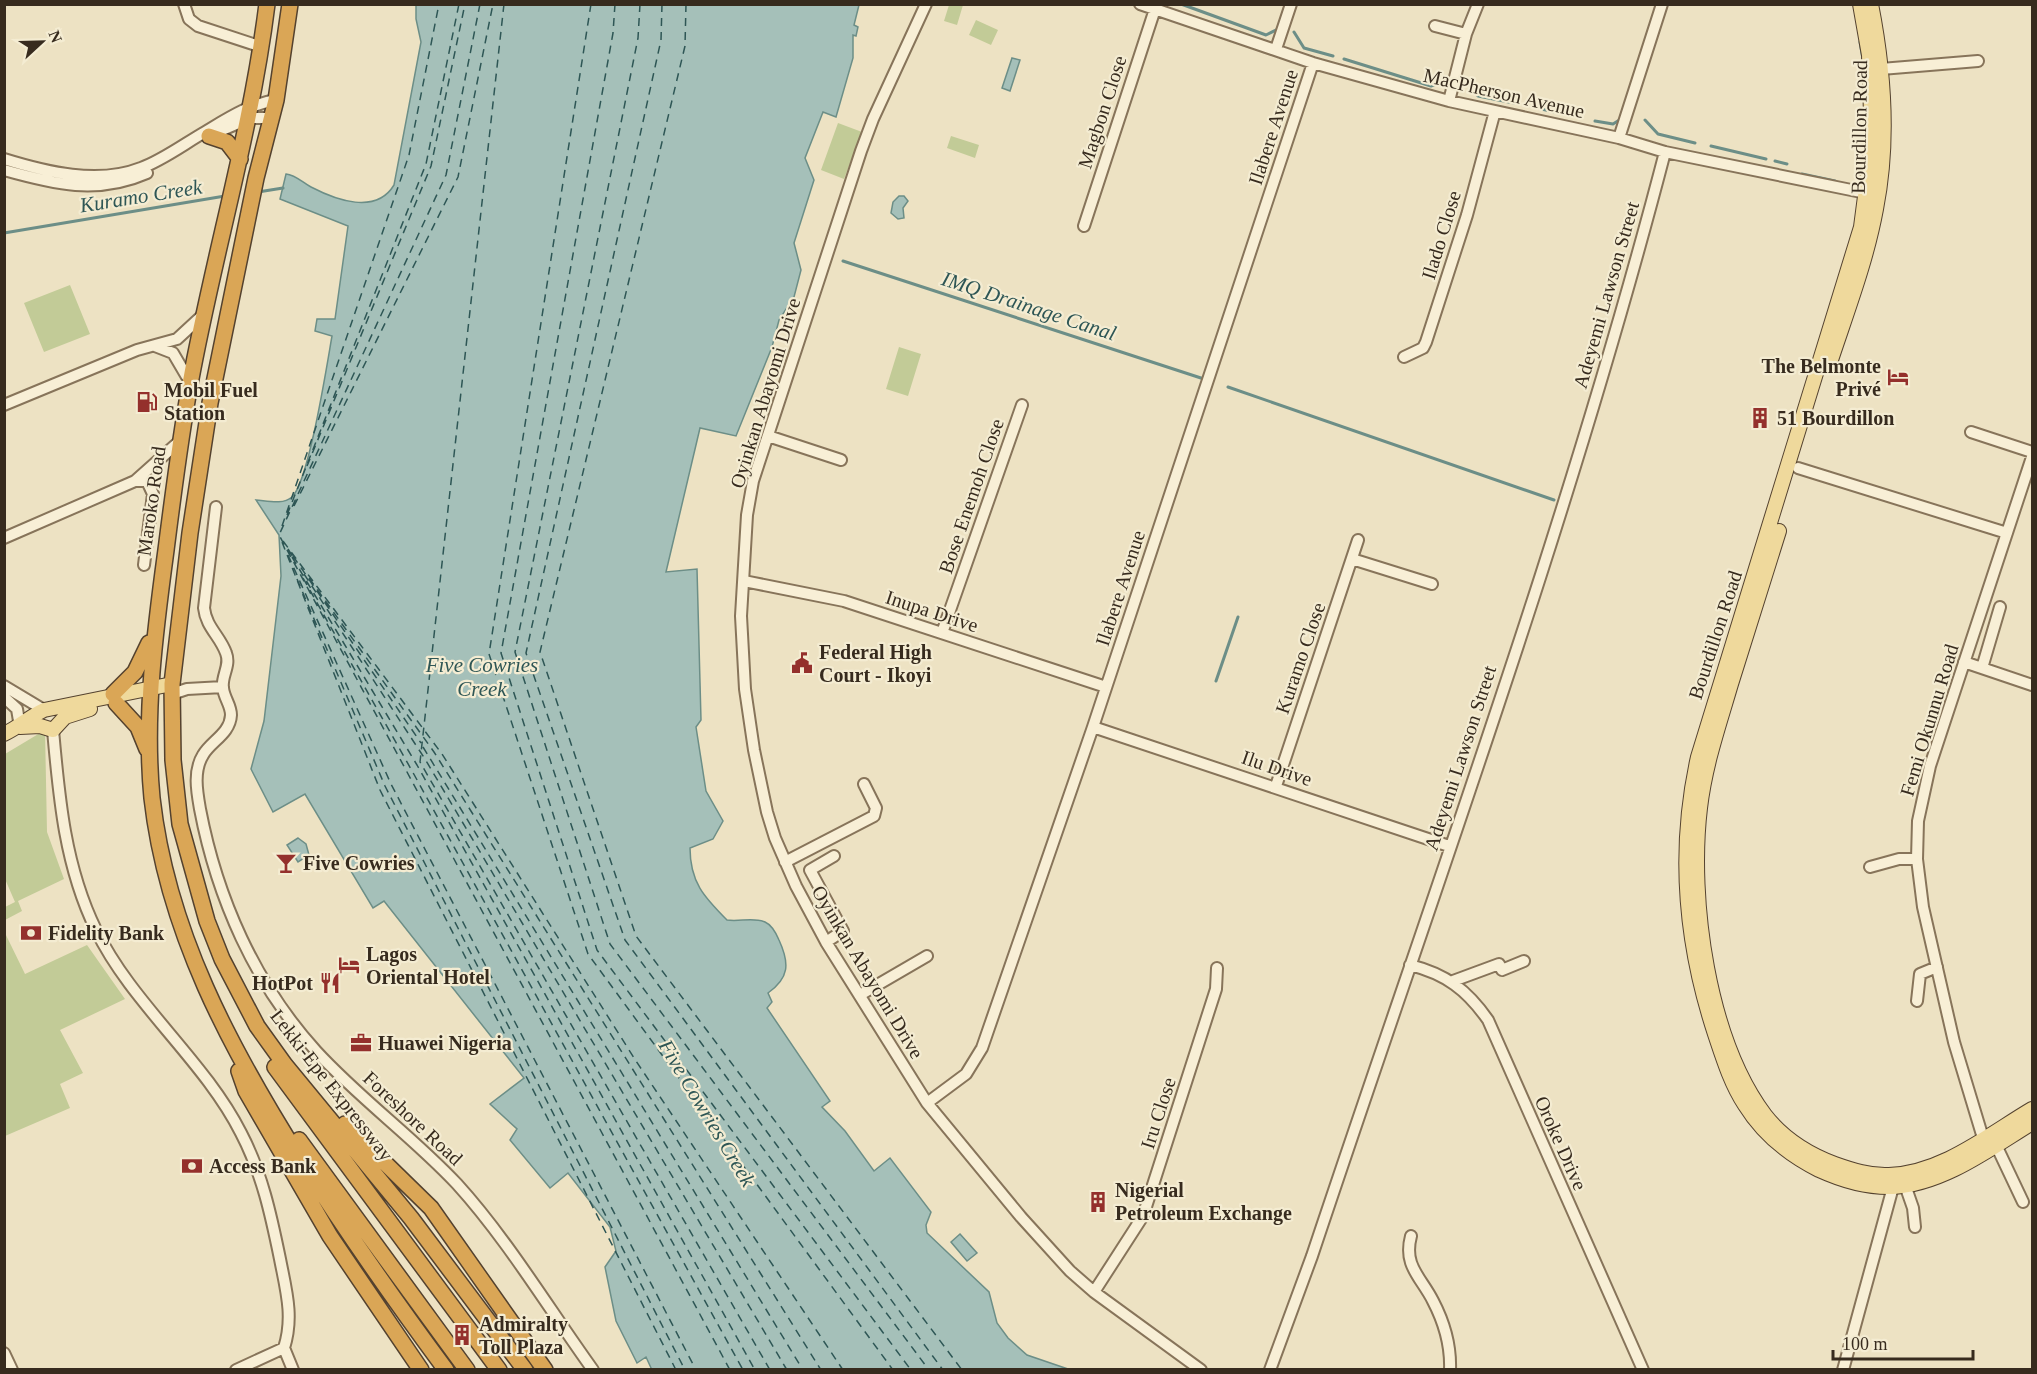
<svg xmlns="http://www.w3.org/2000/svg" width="2037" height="1374" font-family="Georgia,serif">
<rect width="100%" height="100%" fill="#ede2c3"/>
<!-- green -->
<path fill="#c2cb97" d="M949,5h14l-6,20 -13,-4z
M976,20l22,10 -7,15 -22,-10z
M838,123l24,9 -18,47 -23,-9z
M951,136l28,9 -4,13 -28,-10z
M70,285l20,49 -46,18 -20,-49z
M899,347l22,7 -13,42 -22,-7z
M45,730l2,102 17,47 -46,22 4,10 -17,9v-13l10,-5 -10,-23v-125z
M4,931l21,43 62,-29 38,54 -65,31 23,43 -23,11 10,24 -65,28z"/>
<!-- water -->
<path fill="#a5c0b9" stroke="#6c8e87" stroke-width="1.5" d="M416,5h443l-5,20 4,2 -2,9 -3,-1v23l-17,59 -13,-5 -18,46 9,22 -20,63 7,27 -7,27 -15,23 -7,27 -36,89 -36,-8 -34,144 31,-3 4,151 -5,7 10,64 17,30 -10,18 -23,9c0,34 14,49 37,72 12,2 27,-3 38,2 7,3 11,11 14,18 11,24 10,38 -11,53l4,9 -5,6 63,93 -8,6 23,24 29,40 16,-13 41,54 -5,13 1,8 62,59 8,31 11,15 19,17 41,14 -416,1 -6,-13 -9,6 -21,-42 -11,-54 11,-16 -6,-24 -42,-54 -18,15 -40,-48 7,-11 -27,-25 34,-26 -140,-177 -11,7 -68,-114 -32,18 -22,-43 13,-48 17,-145 -2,-41 -23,-35c12,1 27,5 36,-3 17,-16 35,-133 40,-161l-17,-5 2,-12h18l13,-93 -68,-27 6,-25c10,1 17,9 25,13 25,13 65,28 83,-2l27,-143 -5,-23z
M1012,58l8,2 -10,31 -8,-3z
M904,196l4,5 -5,7 1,10 -6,1 -7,-6 2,-11 6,-6z
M298,838l8,6 3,11 -11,7 -11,-17z
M960,1234l17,19 -10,8 -16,-19z"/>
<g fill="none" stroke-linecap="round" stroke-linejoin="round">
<!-- stream -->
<path stroke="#6c8e87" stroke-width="3" d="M1181,4l85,31 14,-7
M1294,32l10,16 29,8
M1860,42l3,17
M1344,59l87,27 19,-8
M1467,83l11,13 36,7
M1537,108l31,7
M1645,120l13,14 37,9
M1595,121l18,3 8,-5
M1711,146l55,13
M1775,161l12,3
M1802,174l33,7
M258,192l25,-4
M4,233l221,-37
M843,261l361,118
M1228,387l326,113
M1216,681l22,-64"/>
<!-- ferry -->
<path stroke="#2e5655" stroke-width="1.5" stroke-dasharray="8 6" stroke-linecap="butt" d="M480,4l-34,171 -167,360 451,835
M504,4l-84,758 350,608
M591,4l-102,650 99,300 305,416
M615,4l-2,29 -112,620 96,297 314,420
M640,4l-2,34 -123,614 95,292 319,426
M662,4l-1,36 -135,613 99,287 318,430
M686,4l-1,42 -145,606 96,284 326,434
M307,466l124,-300 34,-162
M294,506l164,-329 35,-173
M287,515l139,-351 33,-160
M282,526l127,-371 30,-151
M283,541l159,213 194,307 207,309
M282,542l98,248 296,580
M288,549l5,8
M288,555l103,229 305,586
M293,556l128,187
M292,557l125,208 338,605
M304,574l121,185 362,611
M303,578l108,191 332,601
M309,578l125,174 387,618
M297,579l88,207 300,584
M423,747l380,623"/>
<defs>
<path id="minor" d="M184,4l5,15 9,7 64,21
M926,4l-53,115 -12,32 -108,330 -6,34 -6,101 4,73 9,61 13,62 8,26 21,48 30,56 101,161 94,114 49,54 24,21 107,78
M1140,4l173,59 136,38 170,37 46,14 201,41
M1435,26l31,8
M1276,49l15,-45
M1881,69l97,-8
M1449,101l17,-67 12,-30
M220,131l30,-13h22
M1619,138l43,-134
M4,159c42,13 94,26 137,9 22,-8 43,-24 64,-36 25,-15 43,-27 71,-32
M4,170c50,14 93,25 143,3
M1084,226l71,-217
M155,346l18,7 17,29
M1404,357l19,-9 3,-6 41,-127 28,-104
M4,405l133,-55 40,-11 26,-24
M1971,432l61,20
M768,436l73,24
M1798,468l209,65
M135,481l46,-41
M216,507l-12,101c2,19 16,28 22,45 5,13 -5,23 -3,35 1,10 8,17 8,27 -1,19 -20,26 -28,40 -10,16 -6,37 -3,54 17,89 55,175 116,242 44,48 97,86 141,133 50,55 92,125 136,186
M4,538l131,-57h12l6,13 -9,71
M1352,559l80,25
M744,581l100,20 262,86
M942,633l80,-228
M1964,662l68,23
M1982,668l18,-61
M4,686l40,24
M172,694l15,-5 36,-2
M4,697l13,12 3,18
M1093,727l356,119
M53,730c6,68 12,137 43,200 36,74 108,130 145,203 21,40 30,82 39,126 6,31 14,58 4,89
M1276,786l82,-246
M785,862l89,-46 2,-8 -12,-24
M1870,867l29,-8h18
M826,942l17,-11 -33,-61 24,-14
M1410,965c36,9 57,25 78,55l155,350
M1453,981l46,-17 3,6 22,-9
M860,995l67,-39
M1917,1001l3,-27 17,-7
M927,1103l39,-29 16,-26 111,-321 220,-664
M1983,1138l-29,-96 -31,-135 -6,-48 1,-38 12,-55 102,-309
M1996,1145l27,57
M1905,1185l8,23 2,19
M1411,1236c-8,30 10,41 22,65 11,21 18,44 17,69
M1094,1292l49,-76 73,-227 1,-21
M284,1348l9,22
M4,1353l8,17
M236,1370l48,-22
M1270,1370l42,-114c122,-366 256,-731 353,-1104
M1843,1370l50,-183"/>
<path id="major" d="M1860,4l9,51 3,88 -11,84 -163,530c-21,94 -13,186 17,277 8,24 16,50 30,71 18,29 44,50 74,65 24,11 48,18 74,17 51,-3 98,-39 139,-64
M1829,366c17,-52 37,-103 47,-157 13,-66 8,-139 -5,-205
M1779,531c-16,51 -32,102 -48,153 -12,41 -26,81 -31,124 -11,92 8,231 65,307 18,23 43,39 70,49 17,6 35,12 54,11 53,-2 99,-40 143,-66
M20,727l20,-1 13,4 12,-13 25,-8
M4,734c15,-7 25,-17 40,-24l128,-26"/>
<path id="highway" d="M267,4c-16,129 -54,253 -77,380 -10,55 -17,111 -24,166 -11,81 -22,165 -14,248 15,133 78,250 148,361 46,72 95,142 146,211
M290,4l-14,96 -20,78 -46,225 -20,130 -18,151 1,76 7,64 27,97 15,38 35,67 28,39 126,153 114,152
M209,136l18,6 13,17
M113,694l22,-22 14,-29
M116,703l22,24 9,22
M275,1067l224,303
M239,1071l7,20 84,145 91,134
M345,1124l86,84 114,162
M299,1140l168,230"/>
</defs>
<!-- minor casing -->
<use href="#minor" stroke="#87745a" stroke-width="14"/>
<!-- major casing -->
<use href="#major" stroke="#54422f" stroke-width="16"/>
<!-- highway casing -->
<use href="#highway" stroke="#54422f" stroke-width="18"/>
<!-- minor -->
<use href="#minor" stroke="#f8efd6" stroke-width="10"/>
<!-- major -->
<use href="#major" stroke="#efd99c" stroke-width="14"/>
<!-- highway -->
<use href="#highway" stroke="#daa656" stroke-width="15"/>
</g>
<!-- icons -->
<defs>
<symbol id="hotel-bare" viewBox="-9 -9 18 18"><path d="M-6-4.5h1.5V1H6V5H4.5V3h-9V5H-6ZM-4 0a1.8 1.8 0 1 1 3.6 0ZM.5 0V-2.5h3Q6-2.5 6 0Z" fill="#94302c" stroke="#f4ecd2" stroke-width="2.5" paint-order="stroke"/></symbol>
<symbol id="fuel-bare" viewBox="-9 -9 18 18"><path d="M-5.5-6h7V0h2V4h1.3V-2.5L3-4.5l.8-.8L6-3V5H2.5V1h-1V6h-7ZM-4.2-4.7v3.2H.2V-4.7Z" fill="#94302c" stroke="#f4ecd2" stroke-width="2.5" paint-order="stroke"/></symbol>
<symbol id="building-bare" viewBox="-9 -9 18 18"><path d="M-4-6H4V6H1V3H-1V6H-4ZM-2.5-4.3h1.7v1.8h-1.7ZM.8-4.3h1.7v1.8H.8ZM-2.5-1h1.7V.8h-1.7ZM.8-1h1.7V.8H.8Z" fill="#94302c" stroke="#f4ecd2" stroke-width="2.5" paint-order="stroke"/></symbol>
<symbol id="civic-bare" viewBox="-9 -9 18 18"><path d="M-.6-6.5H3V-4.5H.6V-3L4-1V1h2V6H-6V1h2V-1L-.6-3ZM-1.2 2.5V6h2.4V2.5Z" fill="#94302c" stroke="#f4ecd2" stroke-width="2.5" paint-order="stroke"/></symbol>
<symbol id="bar-bare" viewBox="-9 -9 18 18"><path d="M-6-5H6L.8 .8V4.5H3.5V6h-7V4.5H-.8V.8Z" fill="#94302c" stroke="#f4ecd2" stroke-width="2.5" paint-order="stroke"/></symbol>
<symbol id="bank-bare" viewBox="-9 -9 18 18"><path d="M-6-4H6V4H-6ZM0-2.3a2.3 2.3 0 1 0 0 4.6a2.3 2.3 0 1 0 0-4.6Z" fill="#94302c" stroke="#f4ecd2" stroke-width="2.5" paint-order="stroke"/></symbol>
<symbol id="restaurant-bare" viewBox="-9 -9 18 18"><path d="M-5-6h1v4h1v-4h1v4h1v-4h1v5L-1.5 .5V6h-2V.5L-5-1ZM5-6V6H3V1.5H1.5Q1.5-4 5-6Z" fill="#94302c" stroke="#f4ecd2" stroke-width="2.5" paint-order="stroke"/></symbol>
<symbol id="office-bare" viewBox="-9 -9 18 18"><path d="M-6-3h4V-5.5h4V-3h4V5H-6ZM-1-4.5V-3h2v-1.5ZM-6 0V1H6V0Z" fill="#94302c" stroke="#f4ecd2" stroke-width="2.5" paint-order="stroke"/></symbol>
</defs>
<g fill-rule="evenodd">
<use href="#hotel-bare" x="1883" y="362" width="30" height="30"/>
<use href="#fuel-bare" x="132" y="387" width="30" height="30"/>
<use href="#building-bare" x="1745" y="403" width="30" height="30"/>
<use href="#civic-bare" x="787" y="648" width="30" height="30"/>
<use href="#bar-bare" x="271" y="848" width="30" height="30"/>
<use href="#bank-bare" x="16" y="918" width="30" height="30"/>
<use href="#hotel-bare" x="334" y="950" width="30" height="30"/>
<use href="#restaurant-bare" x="315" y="968" width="30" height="30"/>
<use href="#office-bare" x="346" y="1028" width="30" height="30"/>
<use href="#bank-bare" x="177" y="1151" width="30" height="30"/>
<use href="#building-bare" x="1083" y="1187" width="30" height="30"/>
<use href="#building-bare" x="447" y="1320" width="30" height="30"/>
</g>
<g text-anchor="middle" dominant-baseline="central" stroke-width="4.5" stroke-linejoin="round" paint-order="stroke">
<!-- street labels -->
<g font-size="20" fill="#372b1e" stroke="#f4ecd2">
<text transform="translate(1504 93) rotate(13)">MacPherson Avenue</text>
<text transform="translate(1102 112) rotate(-72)">Magbon Close</text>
<text transform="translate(1273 127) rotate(-72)">Ilabere Avenue</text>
<text transform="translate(1859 127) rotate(-89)">Bourdillon Road</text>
<text transform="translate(1441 235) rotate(-73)">Ilado Close</text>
<text transform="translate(1606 295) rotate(-74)">Adeyemi Lawson Street</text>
<text transform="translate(765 393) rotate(-73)">Oyinkan Abayomi Drive</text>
<text transform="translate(971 496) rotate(-71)">Bose Enemoh Close</text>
<text transform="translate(151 501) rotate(-82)">Maroko Road</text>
<text transform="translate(1120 588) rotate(-72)">Ilabere Avenue</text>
<text transform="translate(932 611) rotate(18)">Inupa Drive</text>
<text transform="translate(1715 635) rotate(-72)">Bourdillon Road</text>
<text transform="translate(1300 658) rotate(-71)">Kuramo Close</text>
<text transform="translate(1929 720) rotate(-73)">Femi Okunnu Road</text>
<text transform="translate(1460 758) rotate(-72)">Adeyemi Lawson Street</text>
<text transform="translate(1277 768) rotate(19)">Ilu Drive</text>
<text transform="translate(868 972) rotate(59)">Oyinkan Abayomi Drive</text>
<text transform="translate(332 1085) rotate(52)">Lekki-Epe Expressway</text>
<text transform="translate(1158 1113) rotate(-72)">Iru Close</text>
<text transform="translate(413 1118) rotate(43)">Foreshore Road</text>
<text transform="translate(1561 1143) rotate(66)">Oroke Drive</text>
</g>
<!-- poi labels -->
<g font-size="20" font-weight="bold" fill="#372b1e" stroke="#f4ecd2" text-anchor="start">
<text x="1881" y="366" text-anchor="end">The Belmonte<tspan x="1881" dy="23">Privé</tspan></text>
<text x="164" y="390">Mobil Fuel<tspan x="164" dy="23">Station</tspan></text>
<text x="1777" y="418">51 Bourdillon</text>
<text x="819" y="652">Federal High<tspan x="819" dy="23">Court - Ikoyi</tspan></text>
<text x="303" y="863">Five Cowries</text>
<text x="48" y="933">Fidelity Bank</text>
<text x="366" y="954">Lagos<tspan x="366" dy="23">Oriental Hotel</tspan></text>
<text x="313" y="983" text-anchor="end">HotPot</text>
<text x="378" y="1043">Huawei Nigeria</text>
<text x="209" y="1166">Access Bank</text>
<text x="1115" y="1190">Nigerial<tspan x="1115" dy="23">Petroleum Exchange</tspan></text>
<text x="479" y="1324">Admiralty<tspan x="479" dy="23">Toll Plaza</tspan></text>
</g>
<!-- water labels -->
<g font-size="21" font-style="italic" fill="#2e5655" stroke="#f4ecd2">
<text transform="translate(141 196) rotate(-9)">Kuramo Creek</text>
<text transform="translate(1029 306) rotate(18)">IMQ Drainage Canal</text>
<text x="482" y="665">Five Cowries<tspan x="482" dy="24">Creek</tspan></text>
<text transform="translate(707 1113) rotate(59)">Five Cowries Creek</text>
</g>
</g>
<!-- border -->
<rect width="2037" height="1374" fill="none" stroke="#372b1e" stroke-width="12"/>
<!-- north arrow -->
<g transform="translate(42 42) rotate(68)" stroke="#f4ecd2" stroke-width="4.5" paint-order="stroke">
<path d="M0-4.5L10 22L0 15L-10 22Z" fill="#372b1e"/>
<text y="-9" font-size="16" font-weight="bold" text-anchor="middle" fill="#372b1e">N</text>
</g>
<!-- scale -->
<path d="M1833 1350v9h140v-9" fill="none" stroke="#372b1e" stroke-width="3"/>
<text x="1842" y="1350" font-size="18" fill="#372b1e" stroke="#f4ecd2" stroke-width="4.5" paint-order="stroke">100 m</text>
</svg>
